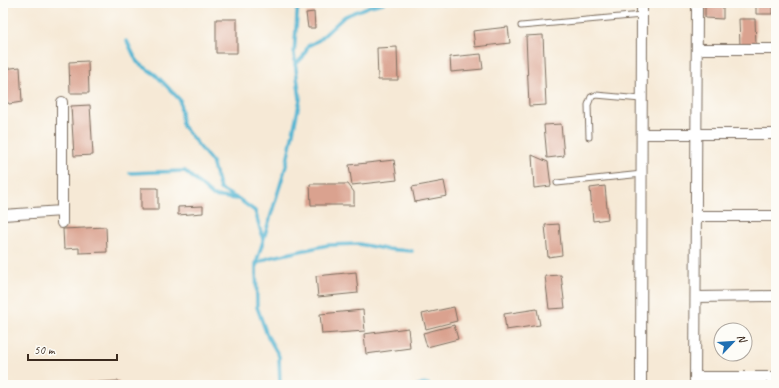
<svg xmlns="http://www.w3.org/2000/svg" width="779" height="388" font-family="Caveat,sans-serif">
<rect width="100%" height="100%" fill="#fdfcf7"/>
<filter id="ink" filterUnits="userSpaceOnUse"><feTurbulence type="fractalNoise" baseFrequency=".025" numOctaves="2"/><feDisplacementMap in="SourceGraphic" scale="8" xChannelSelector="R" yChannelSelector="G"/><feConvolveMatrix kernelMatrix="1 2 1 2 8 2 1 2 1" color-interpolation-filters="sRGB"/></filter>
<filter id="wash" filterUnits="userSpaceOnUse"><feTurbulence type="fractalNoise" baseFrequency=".012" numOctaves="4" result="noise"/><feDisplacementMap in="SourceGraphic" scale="16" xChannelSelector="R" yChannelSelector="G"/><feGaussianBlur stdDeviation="0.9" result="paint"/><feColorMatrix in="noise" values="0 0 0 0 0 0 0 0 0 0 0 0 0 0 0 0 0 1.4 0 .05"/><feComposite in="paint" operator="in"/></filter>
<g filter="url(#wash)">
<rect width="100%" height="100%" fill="#f6e9d6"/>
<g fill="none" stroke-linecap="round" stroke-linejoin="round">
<!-- stream -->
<path stroke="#54b5d2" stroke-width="3.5" d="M442,3l1,1
M127,41l10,21 19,13 24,25 2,25 30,37 8,27 20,11 15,11 8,28
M295,65l8,-8 5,-11 11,-6 26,-24 25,-10 13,-3
M130,173l55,-2 28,25 24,3
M256,264l12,-6 60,-13 31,-1 26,5 27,2
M280,385l-1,-29 -12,-21 -10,-28 -1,-43 30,-98 14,-67 -6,-45 4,-51
M418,385l10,-1"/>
</g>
<g id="blocks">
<!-- building -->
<path fill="#daa28f" d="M705,3h18v16l-18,-1z
M756,3h16v11h-16z
M314,12l1,16h-7l-2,-15z
M216,19h21v34h-21z
M739,19h16l1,26 -16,1z
M508,27l2,16 -35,4 -2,-16z
M543,35l3,70 -17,1 -3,-70z
M397,47l1,33h-20l-1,-32z
M481,54l2,15 -32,3 -1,-15z
M88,61l1,32h-19l-1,-31z
M20,67l2,35 -13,2 -6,-8v-27z
M90,105l3,50 -19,1 -3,-50z
M561,124l3,32 -17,2 -3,-33z
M532,155l16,7 3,24 -17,2z
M394,160l3,20 -45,5 -3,-20z
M444,181l3,15 -32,6 -3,-15z
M310,184h38l6,8v13h-43z
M605,186l3,33 -15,2 -3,-33z
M141,188h17v22h-17z
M203,206v7l-25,2v-8z
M559,224l3,31 -14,2 -3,-32z
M106,227l1,25 -28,1v-5l-15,1 -1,-20z
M356,272l2,21 -40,4 -2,-21z
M561,275l4,33 -16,1 -4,-33z
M454,307l3,14 -31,8 -4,-15z
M537,309l3,16 -34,5 -2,-16z
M363,310l2,21 -43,3 -2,-20z
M454,325l4,14 -31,8 -4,-14z
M408,328l2,20 -44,6 -2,-20z
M119,381v4h-37l1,-2z"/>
</g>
</g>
<g filter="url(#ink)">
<use href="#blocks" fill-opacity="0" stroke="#7c6d5e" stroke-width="1"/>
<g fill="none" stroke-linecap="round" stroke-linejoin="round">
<defs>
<path id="lane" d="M521,26l121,-11
M589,137l-1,-32 3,-8 5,-2 45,4
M557,183l85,-9"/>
<path id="street" d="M697,49h79
M642,134h134
M62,211v12
M3,215l59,-4v-109
M696,216h80
M696,297l80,-1
M695,377h81
M641,385l1,-382
M695,385l2,-382"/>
</defs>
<!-- lane casing -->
<use href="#lane" stroke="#7c6d5e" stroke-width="7"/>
<!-- street casing -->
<use href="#street" stroke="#7c6d5e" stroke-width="12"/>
<!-- lane -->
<use href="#lane" stroke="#fff" stroke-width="5"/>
<!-- street -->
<use href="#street" stroke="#fff" stroke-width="10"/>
</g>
</g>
<!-- margin -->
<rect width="779" height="388" fill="none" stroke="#fdfcf7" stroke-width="16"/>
<!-- north arrow -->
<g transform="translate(733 342) rotate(65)"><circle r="19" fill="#fdfcf7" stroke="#afa8a0"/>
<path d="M0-3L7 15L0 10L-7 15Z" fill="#1f6fb2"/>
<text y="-6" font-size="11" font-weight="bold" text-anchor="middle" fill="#3b2a1e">N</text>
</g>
<!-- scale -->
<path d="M28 354v6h89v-6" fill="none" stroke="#3b2a1e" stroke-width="2"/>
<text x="34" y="354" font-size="12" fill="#3b2a1e" stroke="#fdfcf7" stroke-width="3" paint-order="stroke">50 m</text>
</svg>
